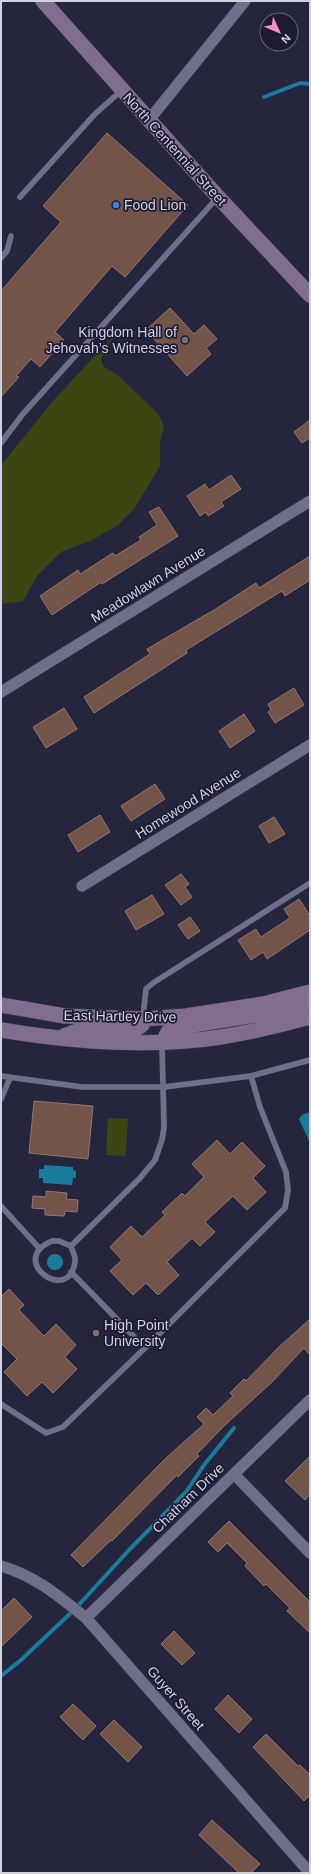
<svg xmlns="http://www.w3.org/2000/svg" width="311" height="1874" font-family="Arial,sans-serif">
<rect width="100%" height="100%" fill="#26253e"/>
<!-- green -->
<path fill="#3b4613" d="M116,333l-15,26 2,7 16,10 40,39 5,12 -4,14v25l-26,43 -17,17 -25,14 -31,12 -24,24 -14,25 -22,3v-139l53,-65z
M108,1118l20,1 -2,37 -20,-1z"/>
<!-- water -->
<path fill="#197c9c" d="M310,1112v31l-11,-24 3,-4z
M44,1165l29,2v3l3,1v7h-3l-1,7 -29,-2v-5h-4v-9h5z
M47 1262a8 8 0 1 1 16 0a8 8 0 1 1-16 0Z"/>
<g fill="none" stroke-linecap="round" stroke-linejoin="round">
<!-- stream -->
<path stroke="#197c9c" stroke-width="4" d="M264,97l36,-14 10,1
M1,1676l20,-16 55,-52 53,-58 57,-58 18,-27 30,-37"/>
</g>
<!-- building -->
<path fill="#735449" stroke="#97766b" d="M107,133l81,72 -63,72 -13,-11 -57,66 9,8 -24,27 -9,-8 -15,17 3,1 -18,20v-106l60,-69 -18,-16z
M170,308l24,26 10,-9 13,14 -11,9 5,6 -24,22 -41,-46z
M310,420v18l-8,5 -8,-11z
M231,475l10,14 -20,13 3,4 -16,10 -2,-4 -6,4 -13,-20 18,-12 4,6z
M159,507l19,29 -76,48 -1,-2 -49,33 -12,-19 38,-26 2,4 33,-21 2,3 26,-16 -2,-3 18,-12 -8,-13z
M310,556v24l-25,16 -3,-5 -96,59 1,3 -93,60 -10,-16 66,-43 -3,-5 67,-39 42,-27 3,5z
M294,688l10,17 -29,18 -7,-11 3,-2 -3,-6z
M64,708l13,21 -31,19 -13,-21z
M244,714l11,17 -25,17 -11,-17z
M155,784l10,15 -34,22 -10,-15z
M100,815l10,17 -32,20 -10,-17z
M274,817l11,17 -16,9 -10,-17z
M181,874l8,10 -4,3 7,10 -11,8 -16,-20z
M152,895l12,19 -28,16 -11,-19z
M299,899l11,17v14l-43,29 -4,-7 -12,8 -13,-20 18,-11 5,8 29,-19 -6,-9z
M190,917l10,14 -12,8 -10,-14z
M34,1101l59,5 -5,53 -59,-6z
M217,1140l13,14 12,-12 23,24 -12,12 13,14 -19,18 -14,-14 -28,26 10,10 -15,14 -8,-8 -25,24 12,13 -21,20 -12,-12 -13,12 -23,-24 12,-11 -12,-13 21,-21 11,11 23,-22 -3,-3 20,-19 3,3 19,-19 -12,-13z
M46,1191l21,2 -1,6 12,1 -1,12 -12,-1 -1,5 -19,-1v-6l-13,-1 1,-12 13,1z
M9,1289l15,16 -5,5 25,26 12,-12 20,21 -11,12 12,12 -24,24 -11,-11 -15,14 -23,-24 13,-13 -16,-16v-46z
M310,1319v36l-6,-7 -32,34 -48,44 -27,28 2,2 -21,21 -1,-2 -65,66 -1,-1 -28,27 -12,-12 94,-96 39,-35 -7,-7 9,-9 7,7 20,-19 -3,-3 14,-14 2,2 33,-34z
M310,1456v38l-5,6 -20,-19z
M229,1521l81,81v31l-23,-22 3,-3 -24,-24 -2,2 -19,-20 2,-3 -20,-20 -9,9 -10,-10z
M14,1598l18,19 -31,30v-36z
M174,1631l21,22 -13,12 -21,-21z
M228,1695l24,24 -13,14 -24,-24z
M73,1704l23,22 -13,14 -23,-23z
M114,1720l28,27 -14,15 -28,-28z
M266,1734l32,32 2,-1 10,10v20l-6,6 -51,-54z
M212,1820l48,44 -9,9h-12l-40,-38z"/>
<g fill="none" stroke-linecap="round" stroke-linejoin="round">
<defs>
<path id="service" d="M20,197l75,-83 27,-24
M1,258l6,-7 4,-15
M1,443l21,-28 196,-218
M143,1017l3,-28 7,-6 157,-100
M1,1076l81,11h82l87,-11 9,31 26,65 2,18 -3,18 -140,140 -74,-76
M251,1076l59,-16
M1,1099l9,-21
M1,1206l39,43
M52,1241h7l12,5c1,5 5,10 4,15 -5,45 -69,-1 -23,-20z
M71,1246l69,-68 15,-18 7,-20 2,-13 -2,-83
M1,1404l45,29 17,-6 82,-79"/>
<path id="minor" d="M149,120l96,-119
M1,692l309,-191
M82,886l228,-141
M234,1474l76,79
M1,1566c33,9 59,31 85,52l224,255
M86,1618l224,-218"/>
<path id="secondary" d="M43,1l175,196 92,98
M1,1005l64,11 78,3 43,-3 77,-12 47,-12
M1,1030c72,12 148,18 220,7 30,-5 60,-12 89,-20
M64,1036l21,-8 50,2 7,-5 1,-6
M163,1042l5,-10 6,-4 118,-19 18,-9"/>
</defs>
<!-- service casing -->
<use href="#service" stroke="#424055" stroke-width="6"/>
<!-- minor casing -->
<use href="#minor" stroke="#424055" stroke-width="12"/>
<!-- secondary casing -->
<use href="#secondary" stroke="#424055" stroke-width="16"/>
<!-- service -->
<use href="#service" stroke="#6f6f8c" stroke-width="5.5"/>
<!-- minor -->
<use href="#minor" stroke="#6f6f8c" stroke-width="11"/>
<!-- secondary -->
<use href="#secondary" stroke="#806d90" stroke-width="15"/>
</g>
<!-- markers -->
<circle fill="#3f7fe0" stroke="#1d1b33" stroke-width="1.5" cx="116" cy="205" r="4"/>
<circle fill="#6b7280" stroke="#1d1b33" stroke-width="1.5" cx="185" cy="340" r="4"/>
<circle fill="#8d6e63" stroke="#1d1b33" stroke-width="1.5" cx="96" cy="1333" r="4"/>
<g text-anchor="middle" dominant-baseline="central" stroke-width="3.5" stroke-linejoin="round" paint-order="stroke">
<!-- street labels -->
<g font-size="14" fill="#d0d1e1" stroke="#1d1b33">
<text transform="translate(175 149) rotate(48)">North Centennial Street</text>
<text transform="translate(148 584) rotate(-32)">Meadowlawn Avenue</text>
<text transform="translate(188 803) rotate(-32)">Homewood Avenue</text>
<text transform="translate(120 1016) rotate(1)">East Hartley Drive</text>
<text transform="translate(188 1498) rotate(-44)">Chatham Drive</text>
<text transform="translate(176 1698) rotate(49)">Guyer Street</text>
</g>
<!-- poi labels -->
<g font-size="14" fill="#d0d1e1" stroke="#1d1b33" text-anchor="start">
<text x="124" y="205">Food Lion</text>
<text x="177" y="332" text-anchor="end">Kingdom Hall of<tspan x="177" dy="16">Jehovah’s Witnesses</tspan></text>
<text x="104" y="1325">High Point<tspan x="104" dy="16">University</tspan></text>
</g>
</g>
<!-- border -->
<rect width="311" height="1874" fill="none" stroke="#d0d1e1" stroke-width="4"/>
<!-- north arrow -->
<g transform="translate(279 32) rotate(134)"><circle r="19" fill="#1d1b33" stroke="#656479"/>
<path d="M0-3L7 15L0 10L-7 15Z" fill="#fb8fc5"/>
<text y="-6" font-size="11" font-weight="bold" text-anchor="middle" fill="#d0d1e1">N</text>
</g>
</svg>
